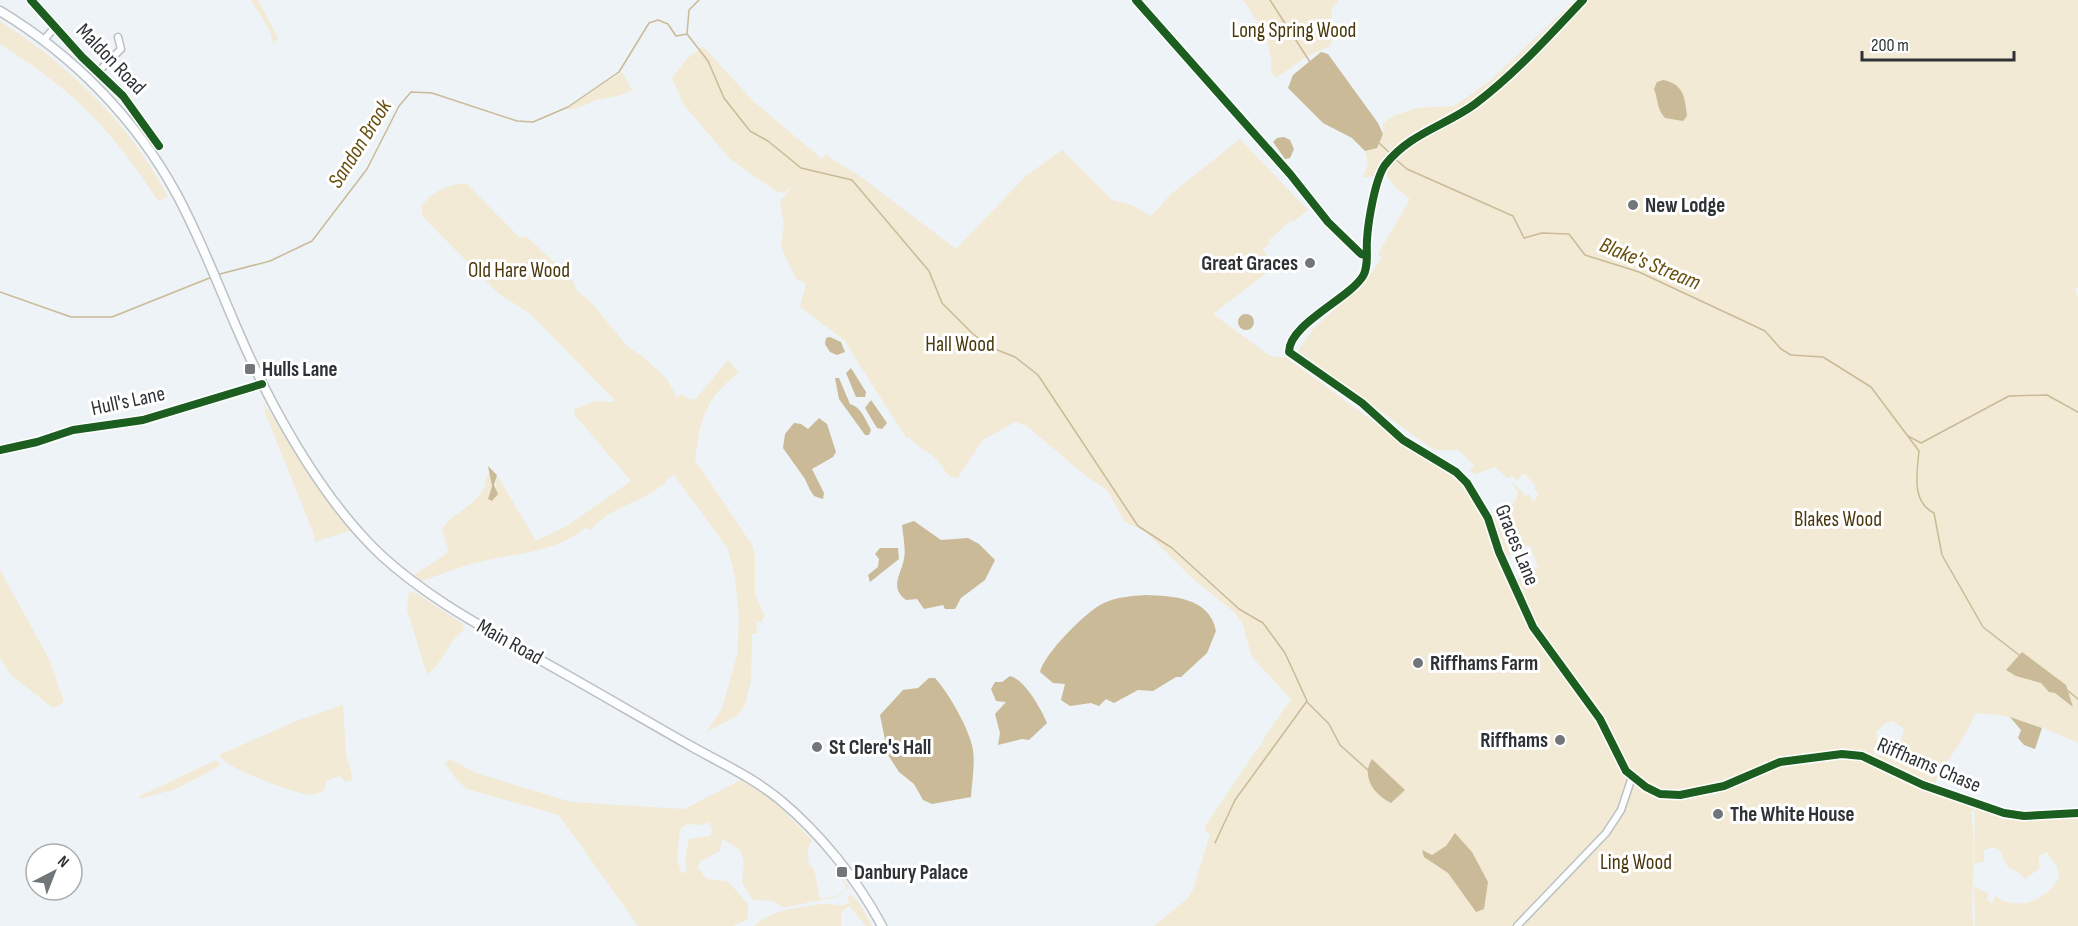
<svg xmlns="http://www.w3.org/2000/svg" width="2078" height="926" font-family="'Sofia Sans Condensed',sans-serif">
<rect width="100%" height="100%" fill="#edf3f6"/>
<!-- green -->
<path fill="#f2ead5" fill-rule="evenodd" d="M251,0h7l20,38 -5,6 -3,-13z
M1243,0h96l-8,9 2,28 -3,9 -21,9 -33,23 -5,-6c4,-26 -14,-51 -28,-72z
M1575,0h503v287l-3,2 3,8v446c-33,-15 -66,-29 -103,-30 -9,28 -32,49 -43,77 28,15 72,30 104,30 14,0 27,-6 42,-3v109h-103l-1,-40 15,8 -2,5 5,5 3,-8c22,16 52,5 64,-19l-2,-10 -10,-15 -8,4v13l-14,10c-11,-14 -18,-4 -25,-29l-6,-3 -10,3v12l-10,2 1,-55 -4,3c6,37 -1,76 2,114h-819l33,-27 6,-9 17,-56 -5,-3v-5l55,-81 5,2 -4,-4 30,-44 -39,-42 -10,-35 -8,-10 -41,-33 -48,-48 -20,-9 -18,-32 -21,-14 -59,-50 -12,-4 -32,18 -26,39c-12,-3 -13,-13 -21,-20 -8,-9 -16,-9 -27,-22l-2,2 -63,-99 -44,-33 6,-24 -10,-4 -15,-32 3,-23 -4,-23 16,-19 -12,11 -8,-2 -46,-32 -46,-54 -12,-27 15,-19 16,-13 50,55 69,58 4,-4 35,22 95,72 70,-73 36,-26 50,50 20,5 19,11 20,-22 69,-55 68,71 -15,12 -12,-12 9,11 -22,20 2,2 -7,6 10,19 -60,46 57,42 17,2 124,91 32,17 17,16 13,15 11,20 19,57 13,6 22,-13 -8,-22 -26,12 -14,-38 25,-17 3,-9 -7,-12 15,15 3,-2 4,7 3,-2 2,-6 -4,-5 2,-2 -12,-13 -7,7 -5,-5 -3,4 -14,-12 -19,7 -6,-3 4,-6 -16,-15h-24l-136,-99 16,-23 51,-46 17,-24 -4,-4 32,-55 -14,-11 -10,-14 -4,3 11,-40 -16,40h-14l5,-13 -3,-14 14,-5 4,-11v-10l8,-7 25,-9 38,-2 36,-25zM1893,721l11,8 -5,19 -12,7h-12l-1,-7 4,-4 -2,-12 10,-9z
M0,21c68,44 131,103 168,176l-10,4c-47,-73 -84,-110 -158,-157z
M622,72l10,18c-13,8 -25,6 -38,11 -12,5 -13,8 -28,8z
M466,183l54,55 6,-2 46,43 5,12 11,8 40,48 15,10 23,21 11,19 5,-3 6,5 7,1 33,-40 11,13c-35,24 -40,51 -44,90h2l55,82 3,11v39l10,21 -4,7 -5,-3 1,13 -5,1 -1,46 -6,25 -8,11 -31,16 16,-23 15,-54 2,-36 -4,-43 -7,-27 -54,-74c-6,2 -8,8 -14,12 -22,17 -51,20 -69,43l-6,-2c-30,25 -70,25 -107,34 -20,5 -39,13 -58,20l-7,-6 36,-24 -7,-23c11,-16 31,-22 41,-39 4,-6 1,-11 6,-17l3,13 -4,12 6,1 1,-2 2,-22 39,66 31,-15 64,-45 -57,-67 1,-5 20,-8 19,1 -2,-5 -83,-84 -31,-20 -75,-76 -2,-11c13,-15 25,-21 45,-23z
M264,403l50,79 38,48 -37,12 -2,-10 -47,-117z
M0,570l49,89 15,43 -11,6 -42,-33 -11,-17z
M409,592l7,1 47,31 1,6c-17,11 -20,34 -37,44l-20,-64z
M343,705l3,50 7,24 -7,3 -6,-6 -14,5 -2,10c-6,2 -13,5 -19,3 -17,-4 -79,-25 -86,-39l80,-35z
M450,759l26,14 95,29 113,7 57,-29 32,20 39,40 -3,5 -2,15 3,-1 -2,4 6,6 6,30 16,-3 11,-7 -6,-12 9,11 -14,9 -49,10h-5l-9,-6 -20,-1 -11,-17 2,-20 -2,-9 -3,-5 -17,-10 -2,12 -20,11 -2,6 9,11 20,2 15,16 6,8 -1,15 -14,6h-95l-79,-111 -92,-26 -11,-10 -11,-16zM708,822l5,7 -3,7 -21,3 -4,19 2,12 -5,4 -5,-14 3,-31 7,-5 14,1z
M216,760l5,5 -45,24 -36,10v-3z
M851,895l9,9 12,22h-6l-17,-20 -8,6v14h-87c17,-16 46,-19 69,-22 11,-1 16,4 27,-1l-3,-6z"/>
<!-- water -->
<path fill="#caba97" d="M1321,52l7,2 50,69 5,11 -6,14 -12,3 -13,-13 -29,-15 -35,-35 5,-13z
M1663,80c21,4 22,18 24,36l-4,5 -18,-3c-8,-8 -7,-19 -11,-29l3,-7z
M1284,137l6,3 4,9 -4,9 -5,1 -12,-17 4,-4z
M1238 322a8 8 0 1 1 16 0a8 8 0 1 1-16 0Z
M830,337l11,5 4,10 -8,3 -7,-3 -5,-8 1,-6z
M851,368l15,24 -1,5h-9l-10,-24z
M835,378h4l11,26c11,3 15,15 21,26l-2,5h-4l-26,-36z
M871,400l16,23 -5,6 -5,-1 -12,-20z
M819,418l8,6 9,28 -3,5 -21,12 12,24 -1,6 -9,-3 -4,-6 -5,-11 -22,-31 2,-14 9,-11 7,1 7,5z
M488,466l9,9 -3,10 4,9 -6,7 -4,-2 4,-13z
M914,521l27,19 27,-2 11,6 16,16 -10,20 -24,18 -6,11h-10l-2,-4 -19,4 -7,-10 -11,1c-17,-13 -5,-25 -2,-41 2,-10 -1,-23 -2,-34z
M880,548h18l1,11 -29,23 -2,-7 10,-8 1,-8 -4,-5z
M1145,595c27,1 65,2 71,36l-9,22 -26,24h-5l-23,14 -15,-1 -24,13 -8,-4 -7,7 -8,-3 -21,3 -9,-6 4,-16 -12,-1 -13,-11c4,-18 47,-62 64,-69 13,-6 27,-7 41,-8z
M2022,652l44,33 7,22 -18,-14 -6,-1 -8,-9 -25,-7 -10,-6z
M1010,676c15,4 31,33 37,47l-18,17 -7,-1 -24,6 2,-12 -5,-19 11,-12 -10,-1 -5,-12 4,-7h7z
M929,678h6c13,14 35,52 38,72 2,15 -1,32 -2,47l-39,7 -9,-4 -9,-16 -15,-12 -11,-17 -8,-40 23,-25 15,-2z
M2010,717l32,11 -7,21 -11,-4 -6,-7 3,-8z
M1372,759l33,31 -14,13c-18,-9 -30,-27 -19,-44z
M1455,833l17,19 16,30 -4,27 -8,3 -28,-39 -24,-16 -2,-7 10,5 14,-9z"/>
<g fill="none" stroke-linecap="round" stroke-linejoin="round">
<!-- stream -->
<path stroke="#caba97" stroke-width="1.5" d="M1270,0l40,62
M687,34l21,27 16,37 26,33 18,10 33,27 51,12 77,91 13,32 30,30 18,14 25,10 23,18 100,151 34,22 67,61 24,14 22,30 22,48 -72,99 -20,43
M1379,143l12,11
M1394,158l13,11 106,47 11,22 18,-5 27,1 16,21 54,17 107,50 19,9 16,18 10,6 32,2 48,30 48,64c-2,22 -8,51 15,62l8,42 41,72 36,28
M220,274l50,-13 42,-20 55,-72 32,-63 12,-14 21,1 85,28 16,1 35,-15 51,-35 30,-49 9,-3 10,4 8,12 11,-2 2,-24 10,-10
M0,292l71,25h41l100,-40
M1908,436l13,7 88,-47 38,-1 31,17
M2067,690l11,9
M1307,702l22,22 11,21 29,26"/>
<defs>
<path id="minor" d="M31,0l51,57 41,39 36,50
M1583,0c-34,36 -68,74 -108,104 -30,22 -65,29 -90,61 -10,14 -17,57 -18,75 -1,10 2,26 -4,36 -14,23 -74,48 -74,76l73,51 41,37 53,32 11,11 21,35 11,34 34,75 67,92 26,52 20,16 14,7 20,1 44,-9 56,-24 62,-8 20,2 61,29 81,28 20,3 54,-3
M43,41l12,-14
M98,72l23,-23 -3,-12
M0,450l37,-8 36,-12 70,-10 119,-36
M1517,926l89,-93 15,-23 11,-33"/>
<path id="major" d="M0,11c73,44 135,107 176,182 23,42 40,87 59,131 33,78 85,174 147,232 46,42 99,70 153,101 52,29 103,59 154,88 30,17 63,32 90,54 41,34 78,80 103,127"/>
</defs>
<!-- minor casing -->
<use href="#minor" stroke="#bbc0c2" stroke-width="9"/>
<!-- major casing -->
<use href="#major" stroke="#bbc0c2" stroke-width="11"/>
<!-- minor -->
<use href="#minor" stroke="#fcfdfe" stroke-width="6"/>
<!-- major -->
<use href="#major" stroke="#fcfdfe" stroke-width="8"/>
<defs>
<path id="cycleway" d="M31,0l51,57 41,39 36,50
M1136,0l154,174 38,48 33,32 5,1
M1583,0c-34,36 -68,74 -108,104 -30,22 -65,29 -90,61 -10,14 -17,57 -18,75 -1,10 2,26 -4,36 -14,23 -74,48 -74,76l73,51 41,37 53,32 11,11 21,35 11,34 34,75 67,92 26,52 20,16 14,7 20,1 44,-9 56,-24 62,-8 20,2 61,29 81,28 20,3 54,-3
M0,450l37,-8 36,-12 70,-10 119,-36"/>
</defs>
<!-- cycleway casing -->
<use href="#cycleway" stroke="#fff" stroke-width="11"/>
<!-- cycleway -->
<use href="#cycleway" stroke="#1b5e20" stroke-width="8"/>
</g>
<!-- markers -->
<g fill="#717678" stroke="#fff" stroke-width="2">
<circle cx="1633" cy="205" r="6"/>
<circle cx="1310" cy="263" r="6"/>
<rect x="244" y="363" width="12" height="12" rx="3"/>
<circle cx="1418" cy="663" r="6"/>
<circle cx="1560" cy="740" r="6"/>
<circle cx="817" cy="747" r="6"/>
<circle cx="1718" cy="814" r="6"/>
<rect x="836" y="866" width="12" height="12" rx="3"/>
</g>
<g text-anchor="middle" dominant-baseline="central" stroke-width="6" stroke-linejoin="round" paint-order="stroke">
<!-- park labels -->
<g font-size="21" fill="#4a380d" stroke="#fff">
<text x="1294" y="30">Long Spring Wood</text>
<text x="519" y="270">Old Hare Wood</text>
<text x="960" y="344">Hall Wood</text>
<text x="1838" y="519">Blakes Wood</text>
<text x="1636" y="862">Ling Wood</text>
</g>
<!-- street labels -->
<g font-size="21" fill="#2e3234" stroke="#fff">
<text transform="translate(111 59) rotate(46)">Maldon Road</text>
<text transform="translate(128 401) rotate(-12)">Hull's Lane</text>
<text transform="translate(1517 545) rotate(68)">Graces Lane</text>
<text transform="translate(510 642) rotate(29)">Main Road</text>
<text transform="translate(1929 765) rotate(23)">Riffhams Chase</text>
</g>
<!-- poi labels -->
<g font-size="21" font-weight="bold" fill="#2e3234" stroke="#fff" text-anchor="start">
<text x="1645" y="205">New Lodge</text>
<text x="1298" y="263" text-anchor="end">Great Graces</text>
<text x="262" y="369">Hulls Lane</text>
<text x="1430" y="663">Riffhams Farm</text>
<text x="1548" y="740" text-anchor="end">Riffhams</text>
<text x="829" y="747">St Clere's Hall</text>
<text x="1730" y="814">The White House</text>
<text x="854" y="872">Danbury Palace</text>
</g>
<!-- water labels -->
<g font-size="22" font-style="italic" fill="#694f0e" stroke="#fff">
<text transform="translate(360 144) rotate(-58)">Sandon Brook</text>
<text transform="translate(1650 264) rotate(22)">Blake's Stream</text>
</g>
</g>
<!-- north arrow -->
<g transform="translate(54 872) rotate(42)"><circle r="28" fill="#ffffff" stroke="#abadae" stroke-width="1.5"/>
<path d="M0-4.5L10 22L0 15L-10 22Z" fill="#717678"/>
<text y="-9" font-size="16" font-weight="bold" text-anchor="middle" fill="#2e3234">N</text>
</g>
<!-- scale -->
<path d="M1862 51v9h152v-9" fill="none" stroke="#2e3234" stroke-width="3"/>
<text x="1871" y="51" font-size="18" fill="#2e3234" stroke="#ffffff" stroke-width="4.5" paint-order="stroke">200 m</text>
</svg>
